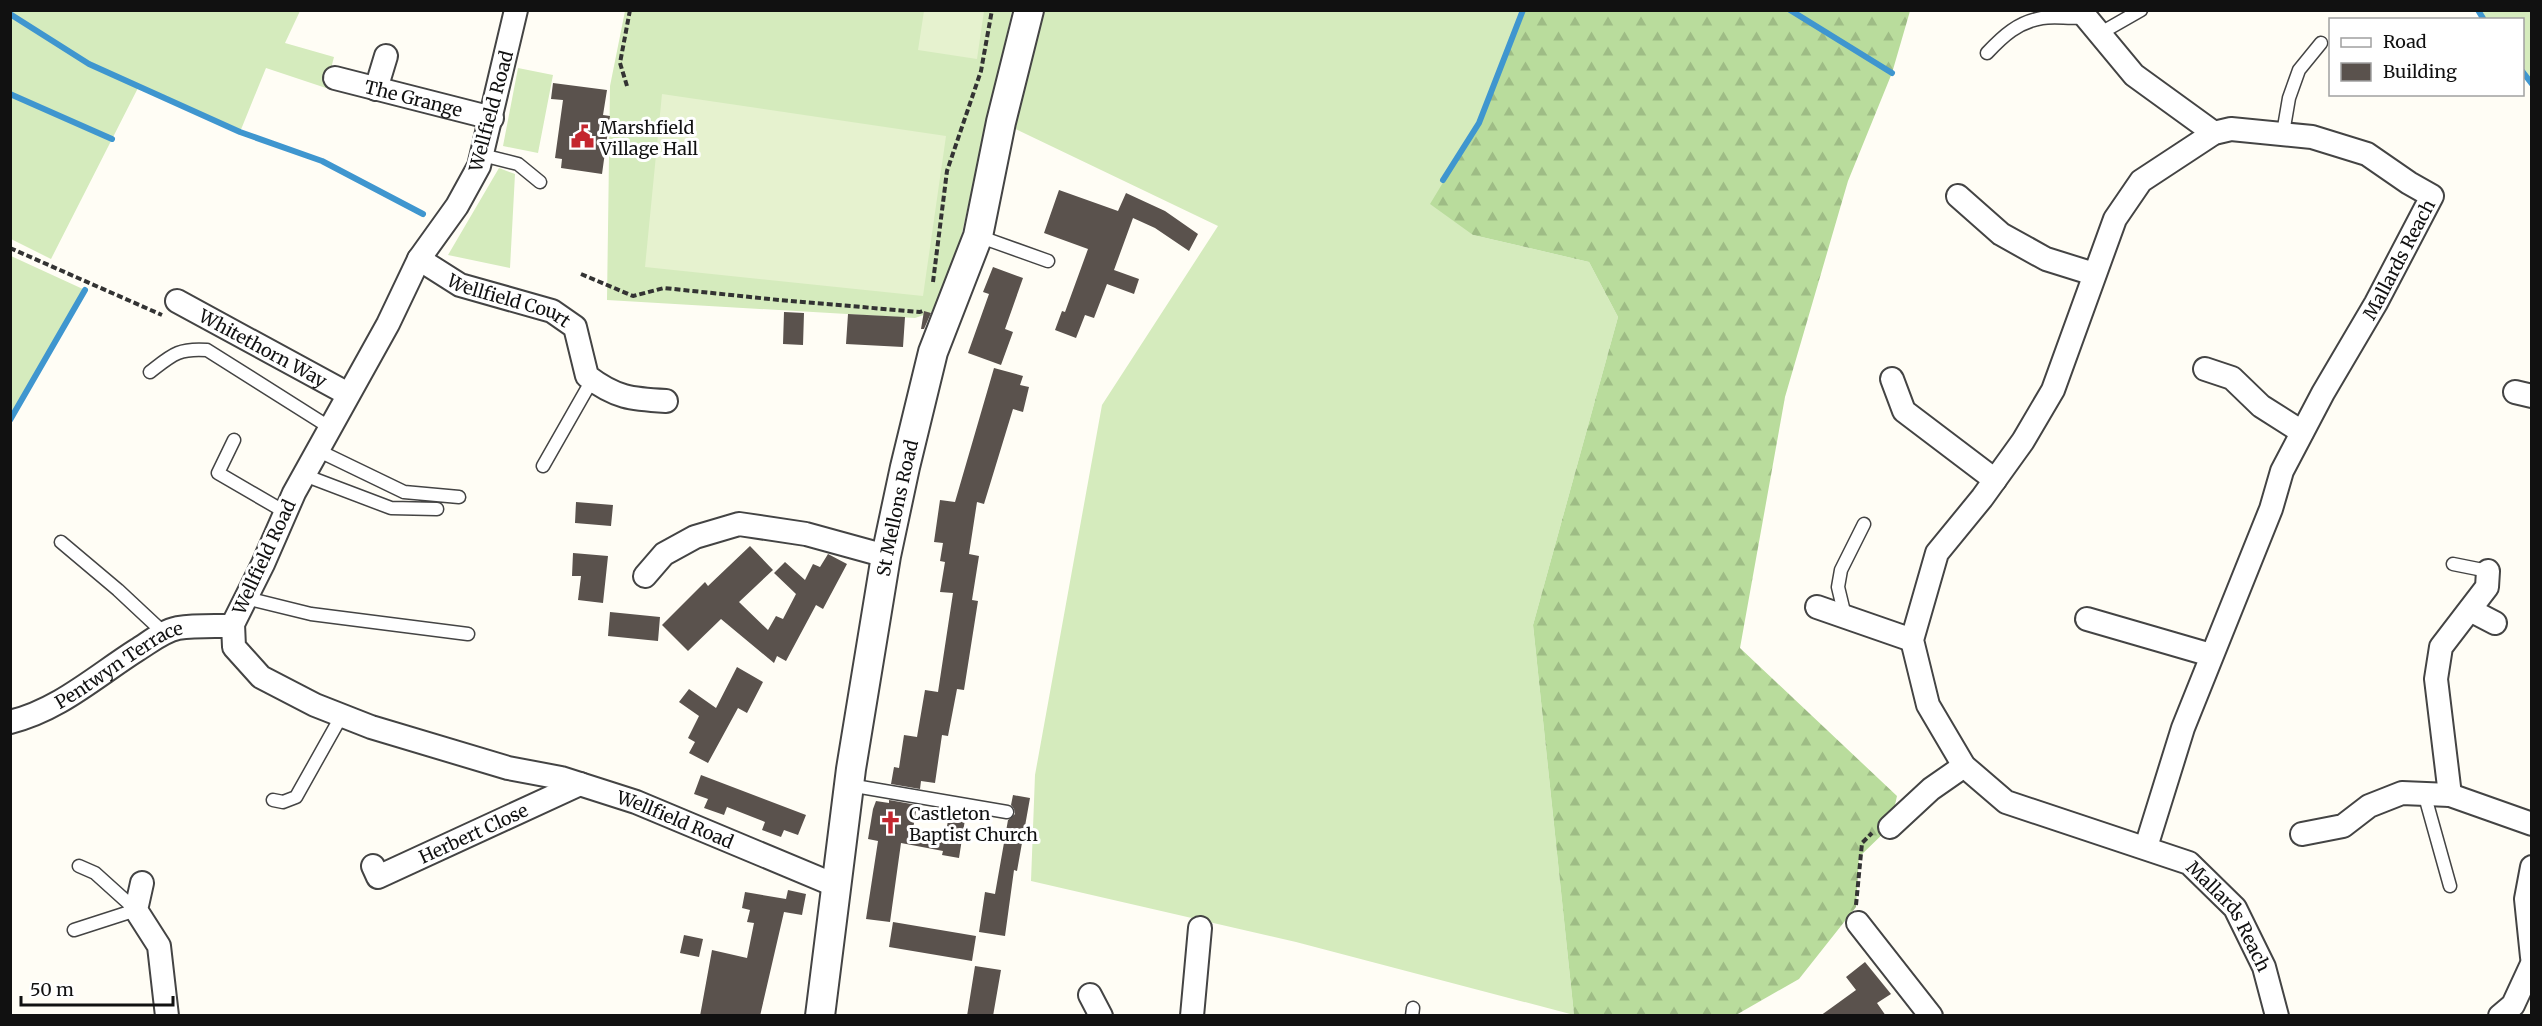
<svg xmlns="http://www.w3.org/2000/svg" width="2542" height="1026" font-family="Merriweather,serif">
<defs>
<pattern id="forest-firs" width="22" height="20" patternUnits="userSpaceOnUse" patternTransform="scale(1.5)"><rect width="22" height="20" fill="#b9dc9c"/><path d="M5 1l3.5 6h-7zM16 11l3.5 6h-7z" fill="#9ebc85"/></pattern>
</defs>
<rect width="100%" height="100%" fill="#fffdf5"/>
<!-- grass -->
<path fill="#d5ebbd" d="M10,11h290l-15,32 49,14 -8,31 -60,-20 -26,64 -101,-46 -88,173 -40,-20z
M625,11h387l-62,275 -12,24 -23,8 -308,-18 3,-214z
M1029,11h494l-44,112 -36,57 30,55 116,27 29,55 -85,308 41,390 -278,-73 -265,-61 4,-106 67,-370 116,-179 -217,-104z
M2478,11h53v73l-8,-13 -1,-51 -38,-1z
M518,68l35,7 -15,78 -35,-7z
M499,168l16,6 -5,94 -62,-13z
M11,256l74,34 -74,130z"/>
<!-- forest -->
<path fill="url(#forest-firs)" d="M1523,11h387l-18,62 -44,108 -63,216 -45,251 157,148 -7,31 -31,30 -3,50 -57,72 -63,36h-162l-41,-390 85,-308 -29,-55 -116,-27 -43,-31 49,-81z"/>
<!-- pitch -->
<path fill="#e6f2cf" d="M924,11h60l-7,48 -59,-9z
M662,94l284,42 -23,160 -278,-29z"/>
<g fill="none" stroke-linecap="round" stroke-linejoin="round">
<!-- stream -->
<path stroke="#3f96cf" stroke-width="6" d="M1790,10l102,63
M2478,10l6,10
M10,14l79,50 151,68 82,29 101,53
M2522,71l10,13
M10,94l102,45
M1443,180l36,-57 44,-113
M10,420l75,-130"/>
</g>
<!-- building -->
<path fill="#5a524d" d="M553,83l54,7 -4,25 7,1 -8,58 -41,-6 1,-9 -7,-1 8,-58 -12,-1z
M1059,190l59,21 8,-18 39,18 33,23 -9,17 -34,-23 -22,-10 -19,52 25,9 -5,15 -27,-10 -13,34 -9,-3 -9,23 -21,-8 7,-19 3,1 23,-63 -44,-16z
M993,267l30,11 -18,51 8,3 -12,33 -33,-12 21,-59 -6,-2z
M924,311l7,2 -7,16h-3z
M784,312l20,1 -1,32 -20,-1z
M848,314l57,3 -2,30 -57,-3z
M994,368l29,8 -3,9 9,2 -6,25 -10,-3 -29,95 -7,-2 -8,52 10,2 -7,44 6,1 -14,89 -7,-1 -9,47 -6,-1 -7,48 -14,-2 -1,8 -29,-5 3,-17 5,1 5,-33 13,2 8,-47 13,2 15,-99 -13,-1 5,-30 -5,-1 3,-18 -9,-1 6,-42 15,2z
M576,502l37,3 -2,21 -36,-3z
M750,546l23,24 -34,32 29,28 8,-14 7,3 13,-25 -22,-21 11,-11 20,18 8,-16 7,3 8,-13 19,10 -24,45 -7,-4 -30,56 -9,-5 -3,7 -53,-44 -33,32 -26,-26 43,-43 3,4z
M573,553l35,3 -5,47 -25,-3 3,-24h-9z
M610,612l50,5 -2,24 -50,-5z
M737,667l26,15 -16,31 -9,-5 -30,55 -19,-10 6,-11 -7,-4 11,-22 -20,-14 10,-13 27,19z
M701,775l105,40 -8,20 -14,-5 -3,7 -19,-7 3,-8 -38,-15 -3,8 -20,-7 4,-9 -14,-5z
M1013,795l17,3 -13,73 -3,-1 -9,66 -26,-4 6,-40 10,2 13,-74 7,-6 -1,-5 -3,-4z
M889,800l28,5 -4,24 32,7 5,-25 16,2 -7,45 -17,-3 1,-4 -42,-8 -11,79 -24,-3 12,-78 -10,-2 5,-30 3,-8 13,2z
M788,890l18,4 -4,21 -18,-3 -24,104h-60l12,-66 35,8 7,-35 -7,-1 3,-12 -8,-2 3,-16 41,7 -2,9z
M893,922l83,14 -4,25 -83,-14z
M684,935l19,4 -4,18 -19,-4z
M1865,962l26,32 -14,9 9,13h-66l36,-26 -10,-13z
M975,966l26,4 -8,46h-26z"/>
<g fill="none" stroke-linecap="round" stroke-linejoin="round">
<defs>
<path id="service" d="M2099,34l42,-24
M1987,53c16,-17 31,-31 55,-35 14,-2 29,1 43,-1
M2283,133l6,-35 10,-28 22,-27
M482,155l36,9 22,18
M978,236l70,25
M150,372c22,-17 28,-24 57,-22l122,77
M234,440l-16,33 67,39
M317,450l87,42 55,5
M543,466l49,-86
M304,475l87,33 46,1
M61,542l57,48 46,43
M2453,564l35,7
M246,598l65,16 157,20
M1845,616l-7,-29 3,-17 23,-46
M849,785l158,27
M2424,793l26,93
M273,800l10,2 13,-5 46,-82
M79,866l16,7 41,37
M74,930l62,-20
M1412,1016l1,-8"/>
<g id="minor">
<path id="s1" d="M516,10l-37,156 -22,40 -38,53 -31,65 -94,169 -31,71 -30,60 1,23 27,30 54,28 56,22 137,41 53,10 75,24 201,84"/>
<path d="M2080,10l54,65 80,58"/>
<path id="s2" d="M335,78l157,40"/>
<path d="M376,89l10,-33"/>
<path d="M1958,196l43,38 45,25 48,15"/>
<path id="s3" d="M419,259l41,26 92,26 23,16 12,49c29,22 44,23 79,25"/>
<path id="s4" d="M177,301l171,93"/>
<path d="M2205,369l27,9 29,28 41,26"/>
<path d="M1892,379l12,32 91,69"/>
<path d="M2515,392l17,4"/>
<path d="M645,576l19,-22 31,-17 44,-13 67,10 80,22"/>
<path d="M1817,607l95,33"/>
<path d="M2470,610l25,13"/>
<path d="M2087,619l124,36"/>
<path id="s5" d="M10,722c49,-12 86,-46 127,-72 13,-8 26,-19 41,-22 17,-3 37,-2 55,-2"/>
<path d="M2450,795l-14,-116 5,-32 46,-60 1,-16"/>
<path d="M1890,827l41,-38 33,-23"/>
<path d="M2302,834l41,-8 26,-20 33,-13 48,2 82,29"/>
<path id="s6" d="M2146,847l37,-119 88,-219 11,-38 41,-78 53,-90 56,-107 -23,-13 -42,-29 -55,-17 -81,-8 -17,4 -73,48 -26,38 -62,171 -30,51 -41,57 -45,55 -25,87 16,65 36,61 42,36 183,61 46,45 29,59 13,49"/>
<path id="s7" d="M373,866l5,11 202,-93"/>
<path d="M2532,867l-6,32 6,58"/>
<path d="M142,883l-6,27 23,36 8,70"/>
<path d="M1858,923l73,93"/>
<path d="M1090,995l11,21"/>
<path d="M1192,1016l8,-88"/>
<path d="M2500,1016l13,-11 19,-41"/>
</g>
<g id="tertiary">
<path id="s8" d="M820,1016l31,-247 35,-213 19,-89 28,-115 45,-116 23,-114 28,-112"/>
</g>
</defs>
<!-- service casing -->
<use href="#service" stroke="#444" stroke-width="15"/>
<!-- minor casing -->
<use href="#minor" stroke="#444" stroke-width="26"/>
<!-- tertiary casing -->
<use href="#tertiary" stroke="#444" stroke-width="32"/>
<!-- path -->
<path stroke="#333" stroke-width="4" stroke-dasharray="6 3" stroke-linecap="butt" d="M627,86l-7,-23 10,-53
M10,248l152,67
M581,274l52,22 31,-8 115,12 141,12 5,-2
M933,282l14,-111 34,-100 11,-61
M1856,905l6,-62 10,-10"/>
<!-- service -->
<use href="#service" stroke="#fff" stroke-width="12"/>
<!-- minor -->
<use href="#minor" stroke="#fff" stroke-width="22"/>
<!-- tertiary -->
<use href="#tertiary" stroke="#fff" stroke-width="28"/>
</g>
<!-- icons -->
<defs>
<symbol id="civic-bare" viewBox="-9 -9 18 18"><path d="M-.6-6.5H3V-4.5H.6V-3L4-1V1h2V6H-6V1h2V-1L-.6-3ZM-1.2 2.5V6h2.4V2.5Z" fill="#c4262e" stroke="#fff" stroke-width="2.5" paint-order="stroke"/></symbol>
<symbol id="church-bare" viewBox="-9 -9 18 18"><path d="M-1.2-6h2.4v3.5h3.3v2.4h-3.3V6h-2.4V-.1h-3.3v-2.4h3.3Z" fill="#c4262e" stroke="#fff" stroke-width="2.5" paint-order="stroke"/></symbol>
</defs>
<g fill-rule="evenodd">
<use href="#civic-bare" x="566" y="120" width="33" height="33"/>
<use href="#church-bare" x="874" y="806" width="33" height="33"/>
</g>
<g text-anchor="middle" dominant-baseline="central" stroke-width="6" stroke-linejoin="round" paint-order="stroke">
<!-- street labels -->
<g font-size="18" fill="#111" stroke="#fff">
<text stroke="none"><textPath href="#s2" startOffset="81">The Grange</textPath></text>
<text transform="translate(491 111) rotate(-75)">Wellfield Road</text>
<text stroke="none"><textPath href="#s6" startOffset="642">Mallards Reach</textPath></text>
<text stroke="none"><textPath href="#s3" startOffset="100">Wellfield Court</textPath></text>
<text stroke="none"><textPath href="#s4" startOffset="98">Whitethorn Way</textPath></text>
<text stroke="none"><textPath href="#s8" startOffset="514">St Mellons Road</textPath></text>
<text transform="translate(264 557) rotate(-65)">Wellfield Road</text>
<text stroke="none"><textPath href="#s5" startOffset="124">Pentwyn Terrace</textPath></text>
<text stroke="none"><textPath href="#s1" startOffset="1184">Wellfield Road</textPath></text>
<text stroke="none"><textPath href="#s7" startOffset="117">Herbert Close</textPath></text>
<text stroke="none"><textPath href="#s6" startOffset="2007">Mallards Reach</textPath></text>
</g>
<!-- poi labels -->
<g font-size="18" fill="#111" stroke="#fff" text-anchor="start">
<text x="600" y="127">Marshfield<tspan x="600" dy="21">Village Hall</tspan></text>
<text x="909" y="813">Castleton<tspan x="909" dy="21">Baptist Church</tspan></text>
</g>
</g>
<!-- border -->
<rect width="2542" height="1026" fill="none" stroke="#111111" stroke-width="24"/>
<!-- legend -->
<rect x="2329" y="18" width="195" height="78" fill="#ffffff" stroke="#a0a0a0" stroke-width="1.5"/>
<rect x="2341" y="38" width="30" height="9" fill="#ffffff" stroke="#a0a0a0" stroke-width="1.5"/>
<text x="2383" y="48" font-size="18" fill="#111111">Road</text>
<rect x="2341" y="63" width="30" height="18" fill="#5a524d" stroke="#a0a0a0" stroke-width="1.5"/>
<text x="2383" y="78" font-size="18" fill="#111111">Building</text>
<!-- scale -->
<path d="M21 996v9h152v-9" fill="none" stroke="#111111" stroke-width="3"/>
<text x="30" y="996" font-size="18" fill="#111111" stroke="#ffffff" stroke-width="4.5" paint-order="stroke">50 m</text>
</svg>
